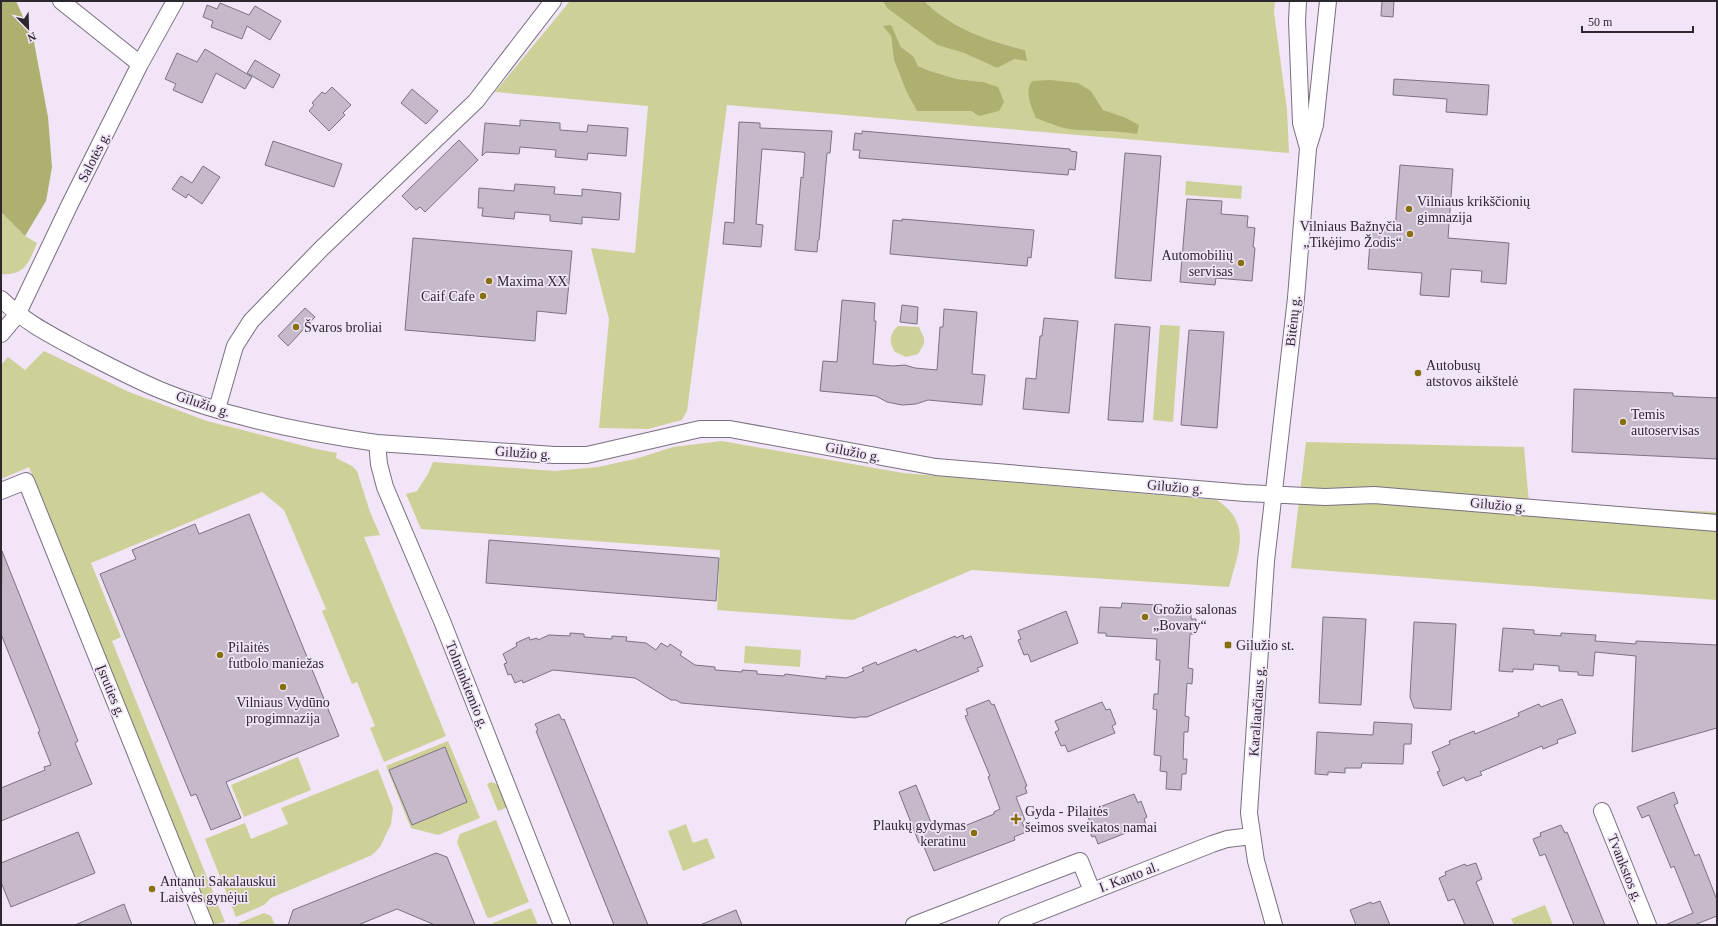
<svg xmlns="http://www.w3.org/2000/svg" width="1718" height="926" font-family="'Times New Roman',serif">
<rect width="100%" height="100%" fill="#f1e5f7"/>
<!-- green -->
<path fill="#cdd097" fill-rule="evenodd" d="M570,1h313l4,7 50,37 27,8 33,15 18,-9 10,-9c-37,-9 -74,-22 -101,-49h351l-1,11 13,98 2,43 -562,-48 -40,306 -5,9 -34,9 -49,-1 10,-109 -18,-71 44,5 13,-147 -153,-14zM884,26l12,10 5,11 13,10 4,9 12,5 27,8 26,3 -4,34 -8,-5h-54l-10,-18 -13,-33 -3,-24zM1091,91l12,19 21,7 13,16c-14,-2 -27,-1 -41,-2 -15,0 -31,-3 -46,-7z
M1186,181l56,5 -1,13 -56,-4z
M1,212l24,24 12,7c-8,19 -12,33 -36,31z
M1160,325l20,1 -7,96 -20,-2z
M898,326l21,1 5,11v6l-6,10 -12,3 -11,-5c-6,-9 -6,-18 3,-26z
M44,351l85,41 78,29 109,28 21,4 -1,5 16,8 5,5 13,41 10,23 -16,2 82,199 -62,26 -14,-34 5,-2 -18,-44 -5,2 -30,-73 4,-2 -42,-99 -22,-18 -171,71 30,74 -9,4 113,281 -13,3 -183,-458 -28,12v-114l7,-8 17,13z
M722,441l181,32 314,27c36,24 21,52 12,87l-257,-17 -119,50 -136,-10 3,-60 -299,-21 -15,-35 11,-3 11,-17 5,-12 122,9 43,-4 37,-8 38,-12z
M1306,442l218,5 5,56 188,9v88l-426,-32z
M745,646l56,4 -1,17 -56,-4z
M448,741l32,77 -42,17 -27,-7 -25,-62z
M298,757l13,33 -67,27 -13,-32z
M378,769l15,39 -2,16 -11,23 -8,8 -101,43 -7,7 -28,12 -31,-78 40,-16 6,16 37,-15 -7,-16z
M491,782l8,3 9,22 -10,4 -11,-27z
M496,820l33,82 -39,16 -3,-1 -30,-75 3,-8z
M686,824l7,19 14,-5 8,20 -32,13 -15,-40z
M1545,905l8,20h-39l-3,-6z
M531,908l7,17h-48l3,-2z
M264,913l7,3 4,9h-36v-2z"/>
<!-- forest -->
<path fill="#adb06f" d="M1,1h15l18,41 14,75 4,50 -6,34 -21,35 -24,-24z
M883,1h41c27,27 64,40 101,49l2,11 -12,-2 -18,9 -33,-15 -27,-8 -50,-37z
M891,25l10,22 13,10 4,9 12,5 27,8 26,3 15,5 6,15 -5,9 -20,5 -8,-5h-54l-10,-18 -13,-33 -3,-24 -8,-10z
M1050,80l28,3 13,8 12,19 21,7 15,8 -2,9c-23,-4 -46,-2 -68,-5 -12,-2 -22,-7 -33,-11 -5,-12 -12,-25 -4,-37z"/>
<!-- building -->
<path fill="#c5b9ca" stroke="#7d7282" d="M1382,1h12l-1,16 -12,-1z
M220,3l29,12 6,-9 26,15 -11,19 -23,-14 -5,13 -31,-12 2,-6 -10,-4 4,-12 10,4z
M205,49l47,28 -7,12 -29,-16 -14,30 -29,-13 3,-6 -11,-5 12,-26 20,9z
M255,60l25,15 -7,13 -26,-15z
M1394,79l95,6 -2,30 -41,-3 1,-13 -54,-4z
M332,87l19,18 -8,8 2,2 -16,16 -20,-20 5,-6 -2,-2 10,-11 3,2z
M412,89l26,22 -12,13 -25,-21z
M520,120l40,3v7l27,2 1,-7 40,3 -2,28 -38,-3 -1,7 -32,-3 1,-7 -36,-3 -1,7 -33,-2 -4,4 3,-33 35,3z
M739,122l21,1v5l72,3 -2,22h-3l-8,87h-1l-1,12 -22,-2 6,-73 2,1 2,-25 -3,-1 -40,-3 -6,75 7,1 -2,22 -38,-3 2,-22 9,1z
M862,131l208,18v2l7,1 -2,18 -6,-1 -1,6 -209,-17 1,-8h-7l2,-17 7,1z
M459,140l19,20 -53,52 -5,-5 -4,3 -14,-14z
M273,141l69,23 -8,23 -69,-22z
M1125,153l36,3 -10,125 -36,-3z
M1400,165l53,4 -5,69 61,5 -3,41 -25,-2 1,-11 -31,-2 -2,28 -29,-2 2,-22 -54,-4 3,-41 24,2z
M203,166l17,11 -18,27 -14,-10 -2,4 -14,-9 9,-13 11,7z
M515,184l40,3 -1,7 28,2v-7l39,4 -2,27 -37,-3v7l-32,-3v-6l-35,-3 -1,7 -32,-3 1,-8h-5l1,-20 35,3z
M1187,199l35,2 -1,13 27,2 -1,11 8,1 -2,19 2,1 -3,33 -36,-3 -1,7 -35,-3z
M902,219l132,11 -3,28 -3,-1 -1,9 -137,-12 3,-34 9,1z
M413,238l159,13 -6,63 -29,-3 -2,30 -130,-11z
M842,300l33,3 -1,18h2l-3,43 20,2 12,-1 10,3 22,2 3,-43h3l1,-18 33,3 -5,62 13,1 -3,30 -54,-5 -12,4 -14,1 -15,-3 -11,-6 -56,-5 3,-30 14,1z
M902,305l16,2 -1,17 -17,-2z
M305,308l10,9 -27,29 -10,-10z
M1044,318l34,3 -9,92 -46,-4 3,-31 10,1 4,-43h2z
M1115,324l35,3 -7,95 -35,-2z
M1189,330l35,2 -7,96 -36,-3z
M1574,389l99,4v3l44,2v61l-145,-7z
M249,514l90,222 -113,46 15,36 -30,12 -15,-36 -5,2 -91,-222 36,-15 -4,-9 63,-26 4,10z
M489,540l230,18 -3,43 -230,-18z
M2,551l76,190 -3,2 17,41 -91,37v-33l44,-18 -1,-3 7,-2 -13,-33 2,-1 -39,-97z
M1122,603l35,2v5l34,2v7h5l-1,15h-5l-2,34 5,1 -1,15 -5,-1 -2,33 4,1 -1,15h-4l-1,27h4l-1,15h-4l-1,16 -15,-1 1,-17 -7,-1 1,-15 -7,-1 3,-45 -4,-1 1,-15h4l2,-34h-4l1,-21 -51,-3v-3h-8l2,-26 21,1z
M1066,611l12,32 -47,19 -3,-8 -4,1 -6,-15 3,-1 -3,-8z
M1323,617l43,2 -5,86 -42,-2z
M1414,622l42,2 -5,86 -37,-2 -4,-11z
M1503,628l31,2v4l27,2v-3l35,2 -1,6 41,3v-3l81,4v83l-85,24 4,-96 -41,-4 -2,24 -15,-1v-3l-19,-1v-5l-25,-2 -1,6 -20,-1v3l-14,-1z
M570,633l14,1v3l28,2v-3l15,1 -1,4 20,2 10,7 5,-7 7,4 2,-3 12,8 -2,3 15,10 20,2v3l27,2v-2l15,1v3l27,2 1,-2 41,5v-3l20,2 18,-7 -2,-3 14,-6 1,3 39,-16 1,3 38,-16 1,2 7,-3 1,4 7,-3 12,30 -6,2 2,3 -29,12 -83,34h-8l-4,1 -174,-15 -5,-3h-5l-36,-22 -82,-8 -30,13 -1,-3 -7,3 -4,-9 -3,1 -4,-11 3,-1 -4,-9 14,-8 -1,-3 13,-6 1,3 7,-2 1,2 11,-5 21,1z
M1562,699l14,34 -19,7 1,3 -15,6 -1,-3 -62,26 2,3 -16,6 -2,-4 -21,9 -6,-14 3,-1 -8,-19 18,-8 -1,-3 25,-10 1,3 44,-18 -1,-3 21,-9 2,3z
M989,700l3,5 2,-1 33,82 -2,1 2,6 -11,4 9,23 -3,2 4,10 -12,5 1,3 -81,31 -12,-29 -3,1 -20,-51 17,-7 18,45 14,-6 2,5 6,-2 1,2 37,-15v-2l6,-3 -12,-32 2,-1 -25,-60 3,-1 -2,-6z
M1102,702l4,8 4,-1 6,15 -4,2 3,7 -47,19 -3,-7 -4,1 -6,-14 4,-2 -4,-9z
M559,714l3,6 2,-1 84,206h-34l-78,-194 2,-1 -3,-6z
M1374,722l38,2 -1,20h-7l-1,20 -41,-1 -1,5h-16v5l-17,-1v3l-13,-1 2,-42 56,3z
M445,747l22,55 -55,23 -23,-55z
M1674,792l4,11 -4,2 21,51 4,-2 18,46v16l-23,9h-29l28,-12 -19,-47 -3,2 -22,-53 -7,3 -5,-11z
M1134,794l4,9 3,-2 6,16 -3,2 2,6 -48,19 -3,-8 -3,1 -6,-14 4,-1 -4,-10z
M1561,825l4,8 2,-1 38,93h-31l-29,-71 -5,2 -7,-17 8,-3 -1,-3z
M78,832l17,41 -84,34 -10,-25v-19z
M436,853l11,4 28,68h-40l-38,-16 -39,16h-70l5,-15z
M1476,863l6,16 -6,3 18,43h-29l-11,-26 -6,2 -9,-23 7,-3 -1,-3 20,-8 1,2z
M1380,901l10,24h-34l-6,-15 21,-8 1,2z
M124,904l8,21h-57z
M736,910l6,15h-42z"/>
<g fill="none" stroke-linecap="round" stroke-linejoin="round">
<defs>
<path id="minor" d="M61,1l79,63
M1298,1l-1,20 4,102 7,25
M1,299c26,25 52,37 83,54 25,13 50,26 76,37 66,27 147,43 217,53l177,12h33l113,-26h30l206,38 309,26 80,4 49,-2 343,28
M1,334l16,-19 53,-111 70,-140 35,-63
M217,409l18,-63 16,-25 71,-73 154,-147 77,-100
M377,443l2,21 6,23 57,134 120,304
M1,491l25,-10 179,444
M1602,811l46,114
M914,925l166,-64 12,30
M1007,925l205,-81 15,-5 25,-3
M1274,925l-18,-64 -7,-48 17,-252 30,-263 12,-150 7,-23 13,-124"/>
</defs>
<!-- minor casing -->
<use href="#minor" stroke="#7a6f7f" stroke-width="18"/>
<!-- minor -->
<use href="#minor" stroke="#fff" stroke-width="16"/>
</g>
<!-- markers -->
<g fill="#866f0e" stroke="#f1e5f7" stroke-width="1.5">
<circle cx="1409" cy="209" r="4"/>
<circle cx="1410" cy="234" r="4"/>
<circle cx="1241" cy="263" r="4"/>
<circle cx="489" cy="281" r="4"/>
<circle cx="483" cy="296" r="4"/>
<circle cx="296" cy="327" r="4"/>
<circle cx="1418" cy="373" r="4"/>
<circle cx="1623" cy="422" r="4"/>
<circle cx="1145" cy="617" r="4"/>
<rect x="1224" y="641" width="8" height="8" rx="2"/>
<circle cx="220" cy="655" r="4"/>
<circle cx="283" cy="687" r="4"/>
<path d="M1014 813h4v4h4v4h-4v4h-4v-4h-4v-4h4z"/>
<circle cx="974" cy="833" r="4"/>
<circle cx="152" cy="889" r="4"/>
</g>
<g text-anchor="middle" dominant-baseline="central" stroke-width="3.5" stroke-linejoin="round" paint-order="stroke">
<!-- street labels -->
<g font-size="14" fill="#2d282f" stroke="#f1e5f7">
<text transform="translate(94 157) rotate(-63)">Salotės g.</text>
<text transform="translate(1293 321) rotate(-84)">Bitėnų g.</text>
<text transform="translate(203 404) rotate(18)">Gilužio g.</text>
<text transform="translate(853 452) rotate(11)">Gilužio g.</text>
<text transform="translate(523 453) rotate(4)">Gilužio g.</text>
<text transform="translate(1175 487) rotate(5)">Gilužio g.</text>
<text transform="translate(1498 505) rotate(5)">Gilužio g.</text>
<text transform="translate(467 685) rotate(68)">Tolminkiemio g.</text>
<text transform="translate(111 691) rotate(68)">Įsruties g.</text>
<text transform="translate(1257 711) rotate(-86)">Karaliaučiaus g.</text>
<text transform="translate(1625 868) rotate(68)">Tvankstos g.</text>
<text transform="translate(1129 877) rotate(-21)">I. Kanto al.</text>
</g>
<!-- poi labels -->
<g font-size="14" fill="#2d282f" stroke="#f1e5f7" text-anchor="start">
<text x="1417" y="201">Vilniaus krikščionių<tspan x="1417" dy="16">gimnazija</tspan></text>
<text x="1402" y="226" text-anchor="end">Vilniaus Bažnyčia<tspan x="1402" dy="16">„Tikėjimo Žodis“</tspan></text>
<text x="1233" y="255" text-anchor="end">Automobilių<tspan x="1233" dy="16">servisas</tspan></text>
<text x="497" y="281">Maxima XX</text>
<text x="475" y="296" text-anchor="end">Caif Cafe</text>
<text x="304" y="327">Švaros broliai</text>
<text x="1426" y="365">Autobusų<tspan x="1426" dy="16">atstovos aikštelė</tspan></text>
<text x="1631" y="414">Temis<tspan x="1631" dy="16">autoservisas</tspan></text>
<text x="1153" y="609">Grožio salonas<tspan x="1153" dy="16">„Bovary“</tspan></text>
<text x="1236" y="645">Gilužio st.</text>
<text x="228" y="647">Pilaitės<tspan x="228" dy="16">futbolo maniežas</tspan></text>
<text x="283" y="702" text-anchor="middle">Vilniaus Vydūno<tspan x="283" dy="16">progimnazija</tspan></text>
<text x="1025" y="811">Gyda - Pilaitės<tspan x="1025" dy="16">šeimos sveikatos namai</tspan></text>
<text x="966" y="825" text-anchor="end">Plaukų gydymas<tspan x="966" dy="16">keratinu</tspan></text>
<text x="160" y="881">Antanui Sakalauskui<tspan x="160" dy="16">Laisvės gynėjui</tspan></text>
</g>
</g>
<!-- border -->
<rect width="1718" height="926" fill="none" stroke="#2d282f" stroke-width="4"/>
<!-- north arrow -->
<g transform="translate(28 28) rotate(157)" stroke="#f1e5f7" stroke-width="3" paint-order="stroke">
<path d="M0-3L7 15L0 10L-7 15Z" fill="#2d282f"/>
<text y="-6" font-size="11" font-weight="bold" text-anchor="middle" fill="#2d282f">N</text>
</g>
<!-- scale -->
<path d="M1582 26v6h111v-6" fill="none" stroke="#2d282f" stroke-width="2"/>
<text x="1588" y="26" font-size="12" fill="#2d282f" stroke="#f1e5f7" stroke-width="3" paint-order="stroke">50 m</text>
</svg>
